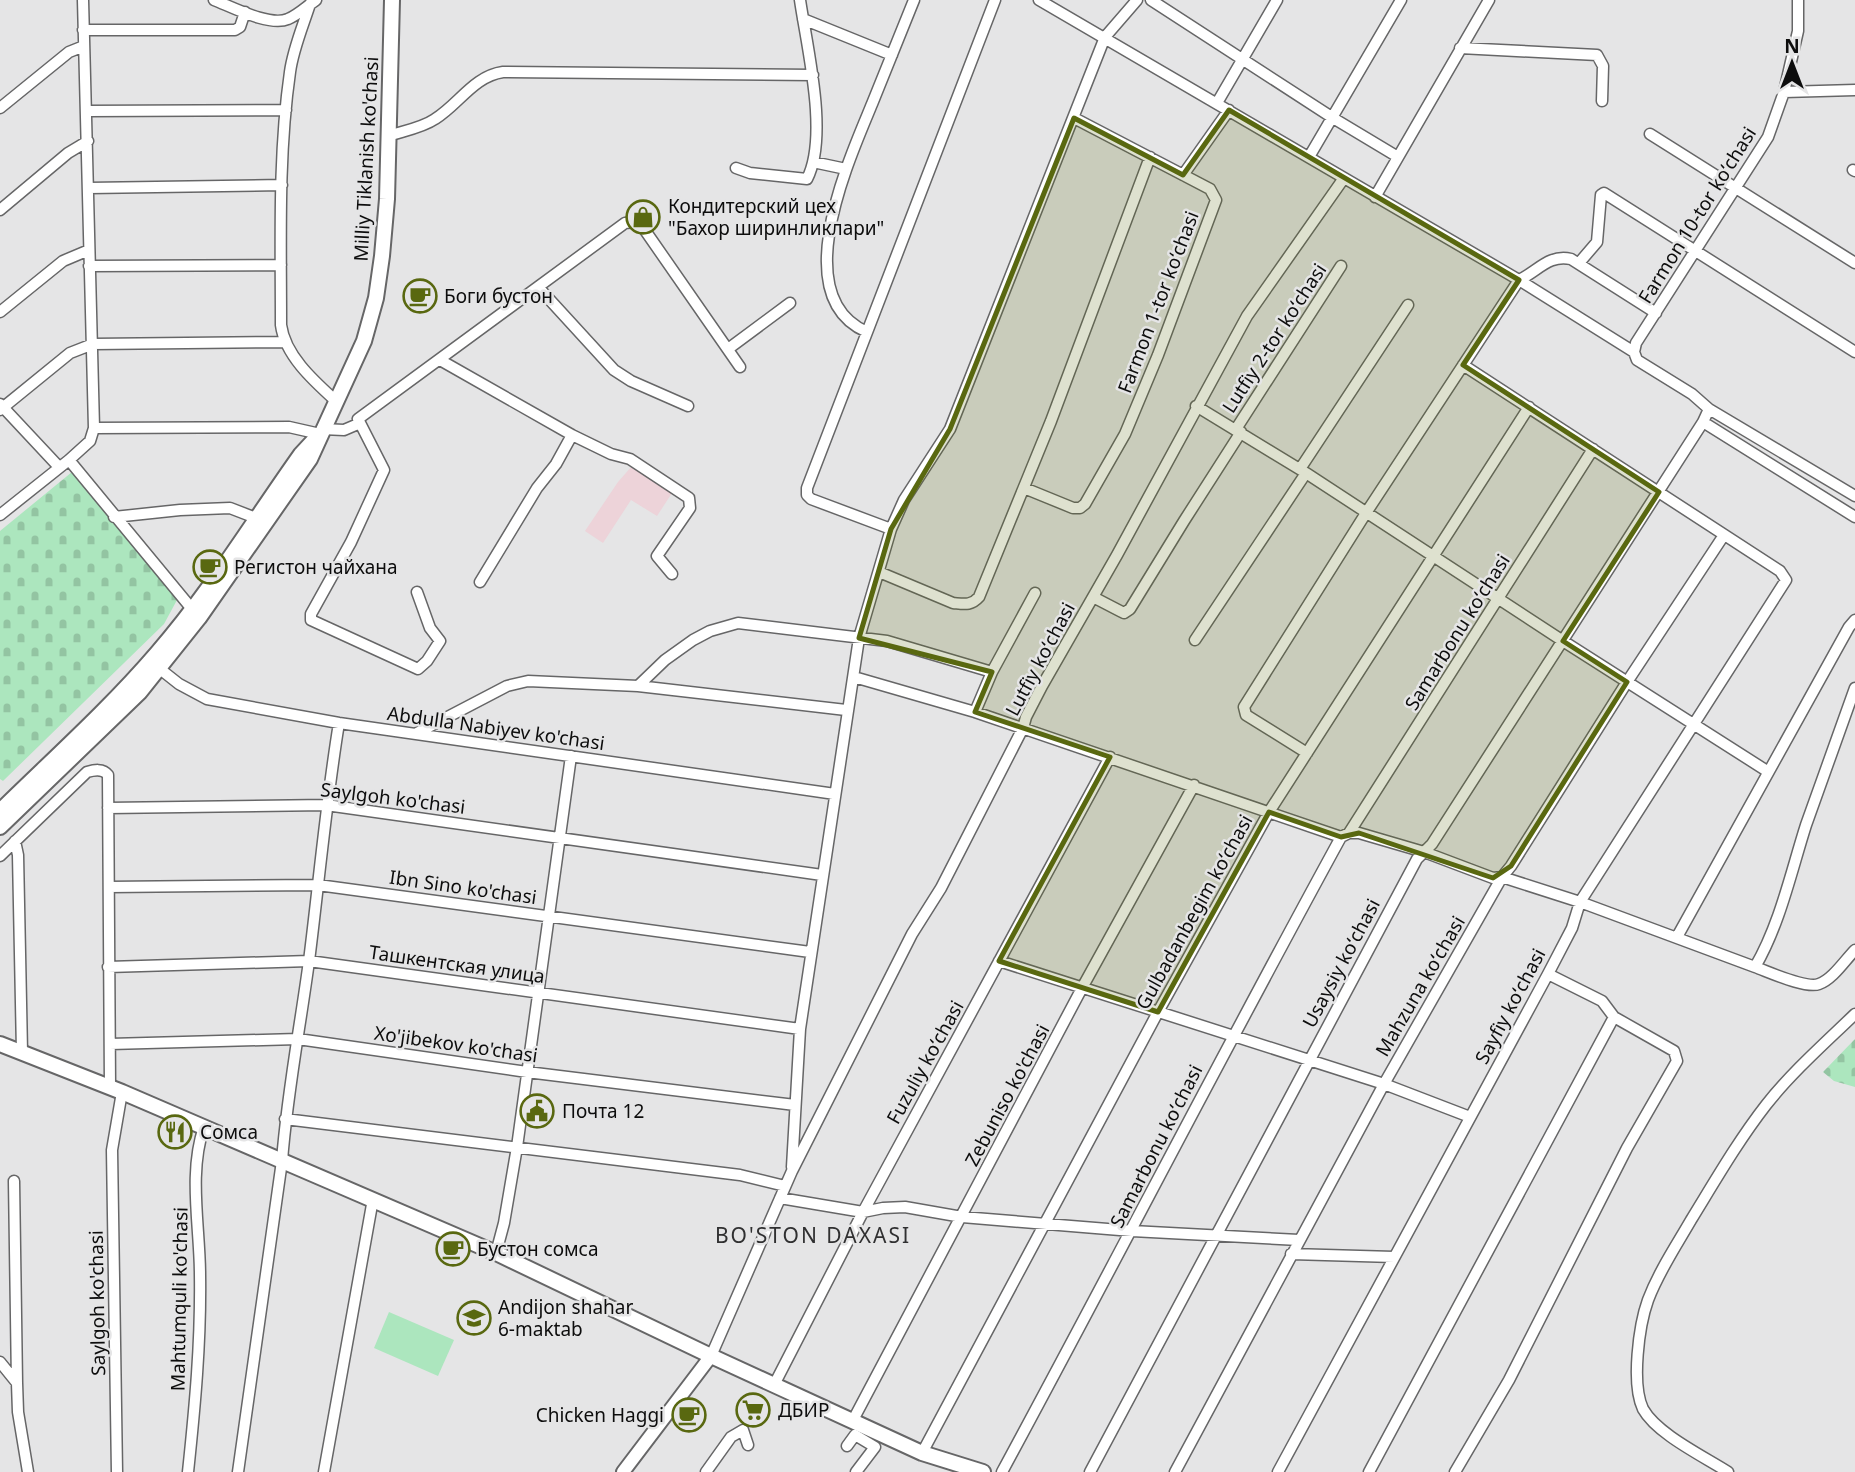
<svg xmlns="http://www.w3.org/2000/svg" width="1855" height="1472" font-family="'Noto Sans',sans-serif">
<defs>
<pattern id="cemetery-stones" width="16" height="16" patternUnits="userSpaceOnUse" patternTransform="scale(1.75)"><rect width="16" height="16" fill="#ace6be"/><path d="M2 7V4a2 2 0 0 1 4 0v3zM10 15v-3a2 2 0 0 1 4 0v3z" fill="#93c4a2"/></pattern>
</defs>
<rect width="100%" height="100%" fill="#e5e5e6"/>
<!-- medical -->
<path fill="#edd3d9" d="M632,466l40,27 -15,23 -26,-16 -28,43 -18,-12 33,-49z"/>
<!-- cemetery -->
<path fill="url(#cemetery-stones)" d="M72,472l105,128 -13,24 -161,157 -3,-2v-248z
M1855,1039v48l-21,-6 -11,-9z"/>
<!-- pitch -->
<path fill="#ace6be" d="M389,1312l65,28 -16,36 -64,-28z"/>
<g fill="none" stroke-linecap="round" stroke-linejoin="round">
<defs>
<path id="minor" d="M214,0c18,7 56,27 74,19 10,-4 19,-13 28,-19
M1039,0l480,280 -153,233 -122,194 2,8 61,38
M1151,0l182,118 65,39
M1798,0v31l-14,61 -16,45 -132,206 -2,9 3,8 55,34 17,15 146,87
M310,4c-7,22 -17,45 -20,68 -12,83 -9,169 -9,253 4,31 34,57 56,77
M803,19l89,36
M83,30h152l5,-3 5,-15
M1460,48l137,7 6,11 -1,35
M1784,92l71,-2
M1217,103l60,-103
M0,108l69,-56 15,-6
M87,111l199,-1
M1650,134l205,129
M388,136c15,-5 34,-8 47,-17 24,-15 39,-43 68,-47l310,3
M1309,157l92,-157
M813,162l33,7
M736,168l14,5 57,6c22,-43 0,-131 -7,-179
M1853,170l2,1
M1183,175l46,-65
M89,188l193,-3
M1375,197l114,-197
M0,210l68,-57 20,-12
M1579,263l18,-21 4,-47 3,-2 251,159
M89,266l192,-1
M1519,280c19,-9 30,-26 52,-21l85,54
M1519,280l115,72
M538,287l76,83 17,11 57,25
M0,312l63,-51 26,-11
M867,332c-81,-35 -18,-172 5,-228 14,-34 28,-69 42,-104
M728,349l62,-46
M440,360l132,75 39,19 19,5 59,39 1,10 -33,48 15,18
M0,404l59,63
M1196,406l110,67 257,168 204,130
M0,410l70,-57 23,-9 192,-2
M1703,422l152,95
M94,428l195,-1 31,7
M322,429l22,1 14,-6
M1236,429l105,-163
M69,460l123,149
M1300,469l108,-164
M1024,488l49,20h7l5,-4 40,-70 33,-79 58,-155 -6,-11 -136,-71
M0,515l69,-55 21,-19 4,-13 -11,-428
M114,517l66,-7 50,-2 26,10
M891,529l-80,-30 -4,-4v-7l188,-488
M879,572l74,31c11,1 18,3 26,-6l72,-176 99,-264
M480,582l57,-94 19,-24 16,-29
M417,592l13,36 10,13 -13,20 -9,8 -107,-49v-6l40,-72 33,-72 -26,-51 267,-196 10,-1 7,4 98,141
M1093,597l27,14 4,2 6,-4 54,-88 57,-89
M1195,640l111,-167
M160,669l19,15 28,15 132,24 496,71
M854,677l121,35 366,125 8,-4h10l65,19 69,26 9,-1 78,25 175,65c25,-43 36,-95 51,-142 16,-46 33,-91 49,-137
M638,686l27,-26 28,-20 17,-9 28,-8 149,18 105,31
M975,712l17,-40 43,-79
M417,733l90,-47 21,-5 110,5 208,24
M108,808l218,-3 496,70
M1349,833l244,-384
M15,841l3,14 4,197
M0,856l87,-84c7,-2 16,-4 21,3l2,312
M109,887l209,-2 492,67
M1677,937l172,-310 6,-7
M999,961l385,123 86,33
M108,967l201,-6 491,68
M1755,967c14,5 51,22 64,17 14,-5 26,-24 36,-34
M110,1044l188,-5 229,33 268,33
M285,1119l455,56 45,11
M792,1167l8,-138 59,-391 32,-109 13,-29 46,-71 155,-392 32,-37
M14,1181l3,202
M780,1198l83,14 20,-4 22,-1 57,10 170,14 167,9
M496,1253l8,-30 13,-76 54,-391
M1291,1254l103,3
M711,1356l81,-185 120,-237 29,-46 82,-160 3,-11 16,-31 75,-131 130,-239 97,-138
M0,1362l17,21 1,29 10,60
M774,1385l89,-173 247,-455
M852,1422l230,-434 112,-203
M847,1446l8,-11 20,12 -19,25
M922,1453l236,-441 111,-200 260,-405
M117,1472l-5,-322 10,-58
M188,1472c7,-66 13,-130 12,-197 0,-48 -12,-102 4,-148
M238,1472l44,-311c5,-67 18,-133 27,-200 10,-79 17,-159 30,-238
M324,1472l49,-273
M706,1472l25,-35 12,-7 5,15
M1002,1472c114,-211 224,-425 339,-635
M1090,1472l327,-613 15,-15 271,-422 6,-13
M1175,1472l209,-388 118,-207 9,-11 116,-184 97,-147
M1278,1472l270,-498 24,-46 8,-26 206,-322 -6,-9 -317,-206
M1369,1472l245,-455
M1455,1472l54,-92 118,-232 50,-87 -3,-10 -60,-34 -12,-16 -54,-27
M1728,1472c-25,-16 -71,-38 -85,-63 -12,-25 -4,-84 5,-109 11,-29 28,-54 43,-80 24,-39 47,-79 75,-115 26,-33 59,-62 89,-91"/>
<path id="tertiary" d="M623,1472l88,-116"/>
<path id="secondary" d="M0,811c53,-52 109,-102 157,-158 54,-62 97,-133 144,-199l13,-14
M0,827l140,-135 59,-74 111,-159 54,-118 12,-43 6,-42 5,-57 5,-199
M0,1044l122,48 374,161 215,103 211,97 61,19"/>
</defs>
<!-- minor casing -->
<use href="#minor" stroke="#666667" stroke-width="13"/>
<!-- tertiary casing -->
<use href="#tertiary" stroke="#666667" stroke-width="16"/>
<!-- secondary casing -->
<use href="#secondary" stroke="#666667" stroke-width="18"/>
<!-- minor -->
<use href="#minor" stroke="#fff" stroke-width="10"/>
<!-- tertiary -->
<use href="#tertiary" stroke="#fff" stroke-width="12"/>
<!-- secondary -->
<use href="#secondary" stroke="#fff" stroke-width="14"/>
</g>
<!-- marked area -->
<path fill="#596810" fill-opacity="0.2" stroke="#596810" stroke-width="5" stroke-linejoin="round" d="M1229,110l290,170 -56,85 196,127 -96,149 64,41 -116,184 -18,12 -134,-45 -18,4 -72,-25 -111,200 -159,-51 111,-204 -135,-45 17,-40 -133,-34 32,-109 59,-100 124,-311 109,57z"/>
<!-- icons -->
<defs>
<symbol id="shop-ring" viewBox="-11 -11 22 22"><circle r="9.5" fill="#e5e5e6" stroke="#596810" stroke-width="1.5"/><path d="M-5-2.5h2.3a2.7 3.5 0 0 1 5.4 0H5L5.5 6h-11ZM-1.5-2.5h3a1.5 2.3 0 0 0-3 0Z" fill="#596810"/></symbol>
<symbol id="cafe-ring" viewBox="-11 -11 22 22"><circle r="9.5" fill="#e5e5e6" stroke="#596810" stroke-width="1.5"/><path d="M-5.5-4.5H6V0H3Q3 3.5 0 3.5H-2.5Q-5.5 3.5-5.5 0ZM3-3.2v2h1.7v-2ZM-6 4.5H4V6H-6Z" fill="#596810"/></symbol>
<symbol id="civic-ring" viewBox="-11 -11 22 22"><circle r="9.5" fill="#e5e5e6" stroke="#596810" stroke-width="1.5"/><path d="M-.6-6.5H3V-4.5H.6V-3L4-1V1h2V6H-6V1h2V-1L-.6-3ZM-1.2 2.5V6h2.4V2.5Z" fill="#596810"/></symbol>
<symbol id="restaurant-ring" viewBox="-11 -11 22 22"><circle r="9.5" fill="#e5e5e6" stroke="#596810" stroke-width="1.5"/><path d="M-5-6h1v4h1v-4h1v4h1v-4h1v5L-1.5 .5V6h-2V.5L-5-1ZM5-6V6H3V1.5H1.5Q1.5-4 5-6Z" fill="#596810"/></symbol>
<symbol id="school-ring" viewBox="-11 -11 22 22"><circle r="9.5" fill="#e5e5e6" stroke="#596810" stroke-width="1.5"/><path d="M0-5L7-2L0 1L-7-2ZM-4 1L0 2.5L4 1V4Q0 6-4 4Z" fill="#596810"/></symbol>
<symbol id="supermarket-ring" viewBox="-11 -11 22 22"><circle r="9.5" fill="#e5e5e6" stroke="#596810" stroke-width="1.5"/><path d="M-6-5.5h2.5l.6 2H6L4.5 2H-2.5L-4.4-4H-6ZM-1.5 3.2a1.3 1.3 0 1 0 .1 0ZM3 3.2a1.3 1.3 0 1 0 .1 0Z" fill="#596810"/></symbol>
</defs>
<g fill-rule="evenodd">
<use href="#shop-ring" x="624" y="198" width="38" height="38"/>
<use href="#cafe-ring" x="401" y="277" width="38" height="38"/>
<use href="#cafe-ring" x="191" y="548" width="38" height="38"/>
<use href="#civic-ring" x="518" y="1092" width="38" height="38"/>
<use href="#restaurant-ring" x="156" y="1113" width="38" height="38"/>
<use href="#cafe-ring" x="434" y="1230" width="38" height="38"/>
<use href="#school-ring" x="455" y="1299" width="38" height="38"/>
<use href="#supermarket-ring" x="734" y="1391" width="38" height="38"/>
<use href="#cafe-ring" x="670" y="1396" width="38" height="38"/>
</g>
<g text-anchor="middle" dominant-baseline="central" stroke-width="5" stroke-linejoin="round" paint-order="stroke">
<!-- street labels -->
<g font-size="19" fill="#0d0d0d" stroke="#e5e5e6">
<text transform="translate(366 159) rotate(-87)">Milliy Tiklanish ko'chasi</text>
<text transform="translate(1697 215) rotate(-58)">Farmon 10-tor koʻchasi</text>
<text transform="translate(1158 302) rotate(-69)">Farmon 1-tor koʻchasi</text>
<text transform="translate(1274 338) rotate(-57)">Lutfiy 2-tor koʻchasi</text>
<text transform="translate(1457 632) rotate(-58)">Samarbonu koʻchasi</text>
<text transform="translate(1040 659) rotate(-62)">Lutfiy koʻchasi</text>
<text transform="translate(496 728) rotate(8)">Abdulla Nabiyev ko'chasi</text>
<text transform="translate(393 798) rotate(7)">Saylgoh ko'chasi</text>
<text transform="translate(463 887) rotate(8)">Ibn Sino ko'chasi</text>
<text transform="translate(1194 912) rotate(-61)">Gulbadanbegim koʻchasi</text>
<text transform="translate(1341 963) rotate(-62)">Usaysiy koʻchasi</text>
<text transform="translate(457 964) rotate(8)">Ташкентская улица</text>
<text transform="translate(1420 986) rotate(-60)">Mahzuna koʻchasi</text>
<text transform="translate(1510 1006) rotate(-62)">Sayfiy koʻchasi</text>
<text transform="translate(456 1044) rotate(8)">Xo'jibekov ko'chasi</text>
<text transform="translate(925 1062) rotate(-61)">Fuzuliy koʻchasi</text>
<text transform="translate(1007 1095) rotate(-62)">Zebuniso ko'chasi</text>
<text transform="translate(1156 1146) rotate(-63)">Samarbonu koʻchasi</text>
<text transform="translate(179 1299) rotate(-89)">Mahtumquli ko'chasi</text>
<text transform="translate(97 1303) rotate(-91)">Saylgoh ko'chasi</text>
</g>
<!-- poi labels -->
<g font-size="19" fill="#0d0d0d" stroke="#e5e5e6" text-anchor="start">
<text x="668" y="206">Кондитерский цех<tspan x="668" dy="22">"Бахор ширинликлари"</tspan></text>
<text x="444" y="296">Боги бустон</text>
<text x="234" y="567">Регистон чайхана</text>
<text x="562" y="1111">Почта 12</text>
<text x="200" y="1132">Сомса</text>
<text x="477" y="1249">Бустон сомса</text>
<text x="498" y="1307">Andijon shahar<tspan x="498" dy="22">6-maktab</tspan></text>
<text x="778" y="1410">ДБИР</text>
<text x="664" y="1415" text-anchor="end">Chicken Haggi</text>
</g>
<!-- neighbourhood labels -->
<g font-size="21" letter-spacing="2" fill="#303031" stroke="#e5e5e6">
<text x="813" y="1235">BO'STON DAXASI</text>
</g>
</g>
<!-- north arrow -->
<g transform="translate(1792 63)" stroke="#e5e5e6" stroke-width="5" paint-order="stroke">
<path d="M0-5L12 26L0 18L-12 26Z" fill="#0d0d0d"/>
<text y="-10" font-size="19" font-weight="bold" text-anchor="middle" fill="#0d0d0d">N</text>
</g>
</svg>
